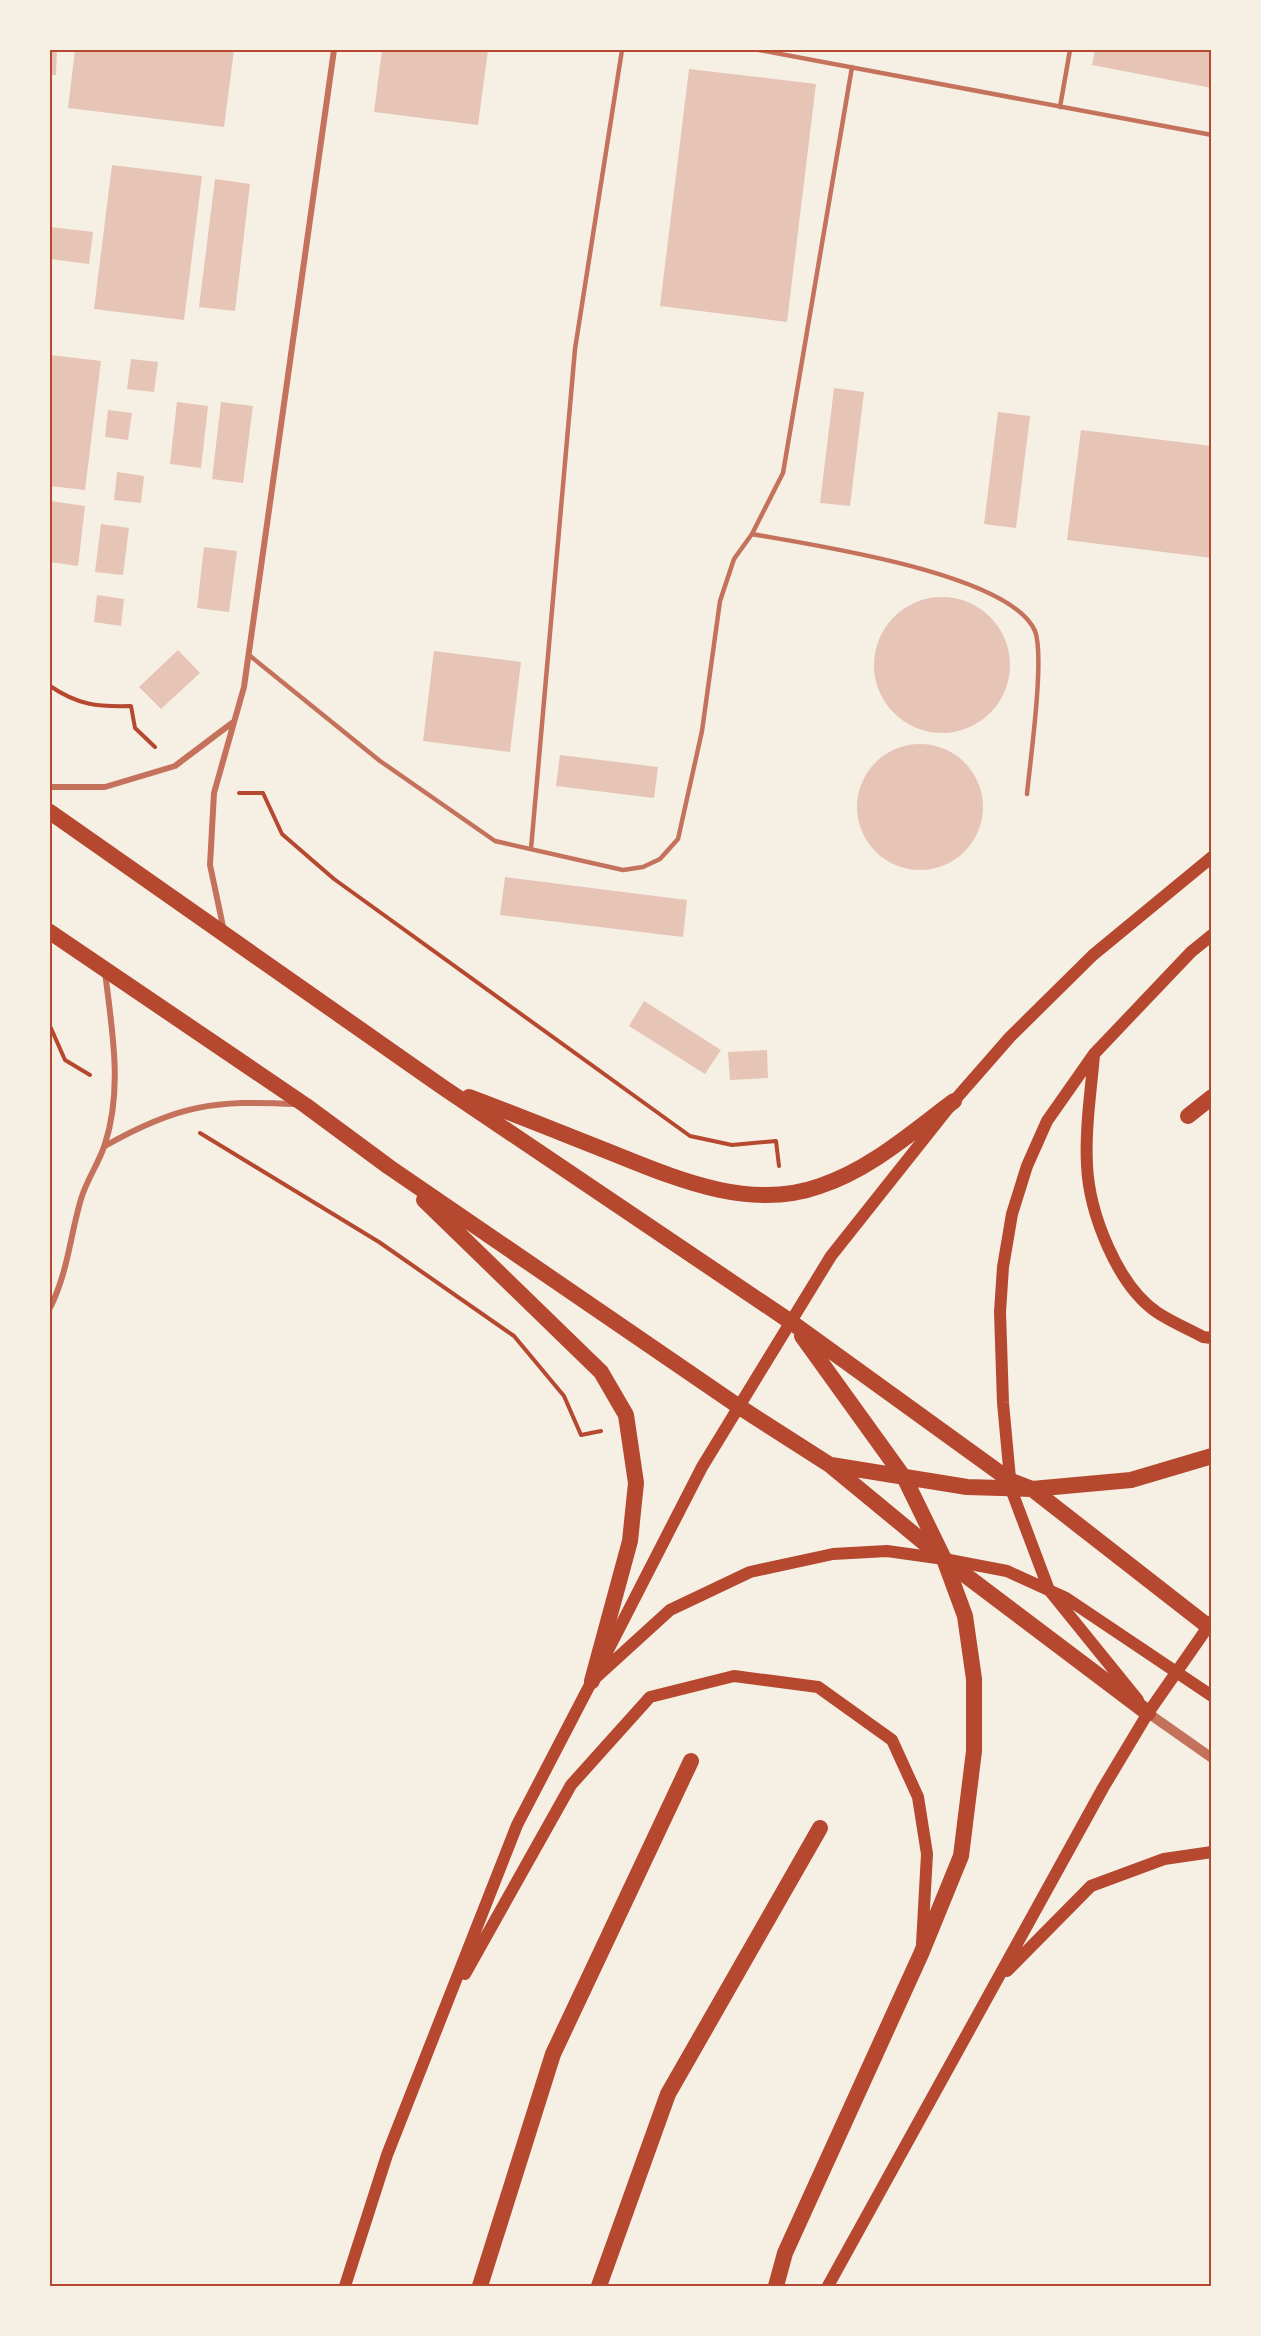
<svg xmlns="http://www.w3.org/2000/svg" width="1261" height="2336" font-family="'Archivo Narrow',sans-serif">
<rect width="100%" height="100%" fill="#f6efe4"/>
<!-- building -->
<path fill="#e6c5b7" d="M50,50h7l-1,25h-6z
M75,50h159l-10,77 -156,-19z
M382,50h106l-10,75 -104,-13z
M1095,50h117v38l-120,-23z
M689,69l127,15 -29,238 -127,-16z
M112,165l90,11 -18,144 -90,-11z
M215,179l35,5 -15,127 -36,-4z
M50,227l43,5 -4,32 -39,-5z
M50,355l51,6 -16,129 -35,-4z
M131,359l27,3 -4,30 -27,-3z
M834,388l30,4 -14,114 -30,-3z
M177,402l31,4 -7,62 -31,-4z
M221,402l32,4 -10,77 -31,-4z
M108,410l24,3 -4,27 -23,-3z
M998,412l32,4 -14,112 -32,-4z
M1081,430l131,16v112l-145,-18z
M117,472l27,4 -3,27 -27,-3z
M50,501l35,5 -7,60 -28,-4z
M101,524l28,4 -6,47 -28,-3z
M204,547l33,4 -8,61 -32,-4z
M97,595l27,4 -3,27 -27,-4z
M874 665a68 68 0 1 1 136 0a68 68 0 1 1-136 0Z
M178,650l22,23 -39,36 -22,-22z
M434,651l87,11 -11,90 -87,-11z
M857 807a63 63 0 1 1 126 0a63 63 0 1 1-126 0Z
M560,755l98,12 -4,31 -98,-12z
M505,877l182,23 -4,37 -183,-22z
M644,1001l77,49 -16,24 -76,-48z
M767,1050l1,28 -38,2 -2,-28z"/>
<g fill="none" stroke-linecap="round" stroke-linejoin="round">
<!-- path -->
<path stroke="#b5482f" stroke-width="4" d="M50,686c28,19 47,21 81,20l4,22 20,19
M239,793h24l19,41 52,45 356,257 42,9 44,-4 3,25
M50,1026l15,34 25,15
M200,1133l179,109 135,94 50,60 17,39 20,-4"/>
<!-- service -->
<path stroke="#c5725c" stroke-width="4.5" d="M759,50l453,85
M1060,107l10,-57
M752,534c60,11 258,39 283,97 10,26 -5,131 -8,163
M249,655l131,106 115,80 128,29 20,-3 17,-8 18,-20 24,-108 18,-130 14,-42 18,-25 31,-61 69,-406
M531,849l44,-500 47,-299"/>
<!-- minor -->
<path stroke="#c5725c" stroke-width="6" d="M50,787h55l70,-21 57,-43
M224,931l-14,-66 4,-72 30,-106 90,-637
M105,1146c72,-41 109,-46 191,-42
M50,1308c18,-36 20,-72 31,-109 6,-20 18,-36 24,-55 18,-56 7,-114 0,-172"/>
<!-- tertiary -->
<path stroke="#c5725c" stroke-width="10" d="M1148,1713l64,45"/>
<!-- secondary -->
<path stroke="#b5482f" stroke-width="12" d="M1094,1055c-3,36 -9,73 -7,110 2,47 30,121 71,148 14,9 30,16 45,24l9,1
M603,1660l99,-193 129,-211 123,-155 56,-64 83,-82 119,-98
M592,1681l78,-71 80,-38 83,-18 54,-3 57,8 63,12 59,27 146,98
M1138,1700l-89,-110 -38,-101 -8,-86 -3,-91 3,-45 9,-53 15,-48 20,-45 47,-67 97,-102 21,-17
M1007,1971l84,-85 73,-27 48,-7
M465,1974l106,-189 79,-88 84,-21 84,11 74,53 26,57 9,57 -5,90
M345,2286l42,-131 130,-330 78,-150
M828,2286l275,-498 45,-75 64,-92"/>
<!-- trunk -->
<path stroke="#b5482f" stroke-width="16" d="M50,812l391,274 350,236 220,159 21,8 177,138
M50,932l255,173 84,62 349,239 92,59 114,94 204,154
M469,1097c43,16 85,33 128,50 69,27 148,66 223,39 51,-17 92,-54 134,-85
M1188,1116l24,-19
M424,1200l177,172 25,43 10,68 -6,58 -38,140
M831,1465l136,22 65,2 99,-9 81,-24
M480,2286l73,-232 138,-293
M599,2286l69,-192 152,-266
M776,2286l9,-33 136,-299 40,-98 13,-105v-72l-9,-63 -21,-57 -39,-80 -103,-143"/>
</g>
<!-- border -->
<rect width="1261" height="2336" fill="none" stroke="#f6efe4" stroke-width="102"/>
<rect x="51" y="51" width="1159" height="2234" fill="none" stroke="#b5482f" stroke-width="2"/>
</svg>
